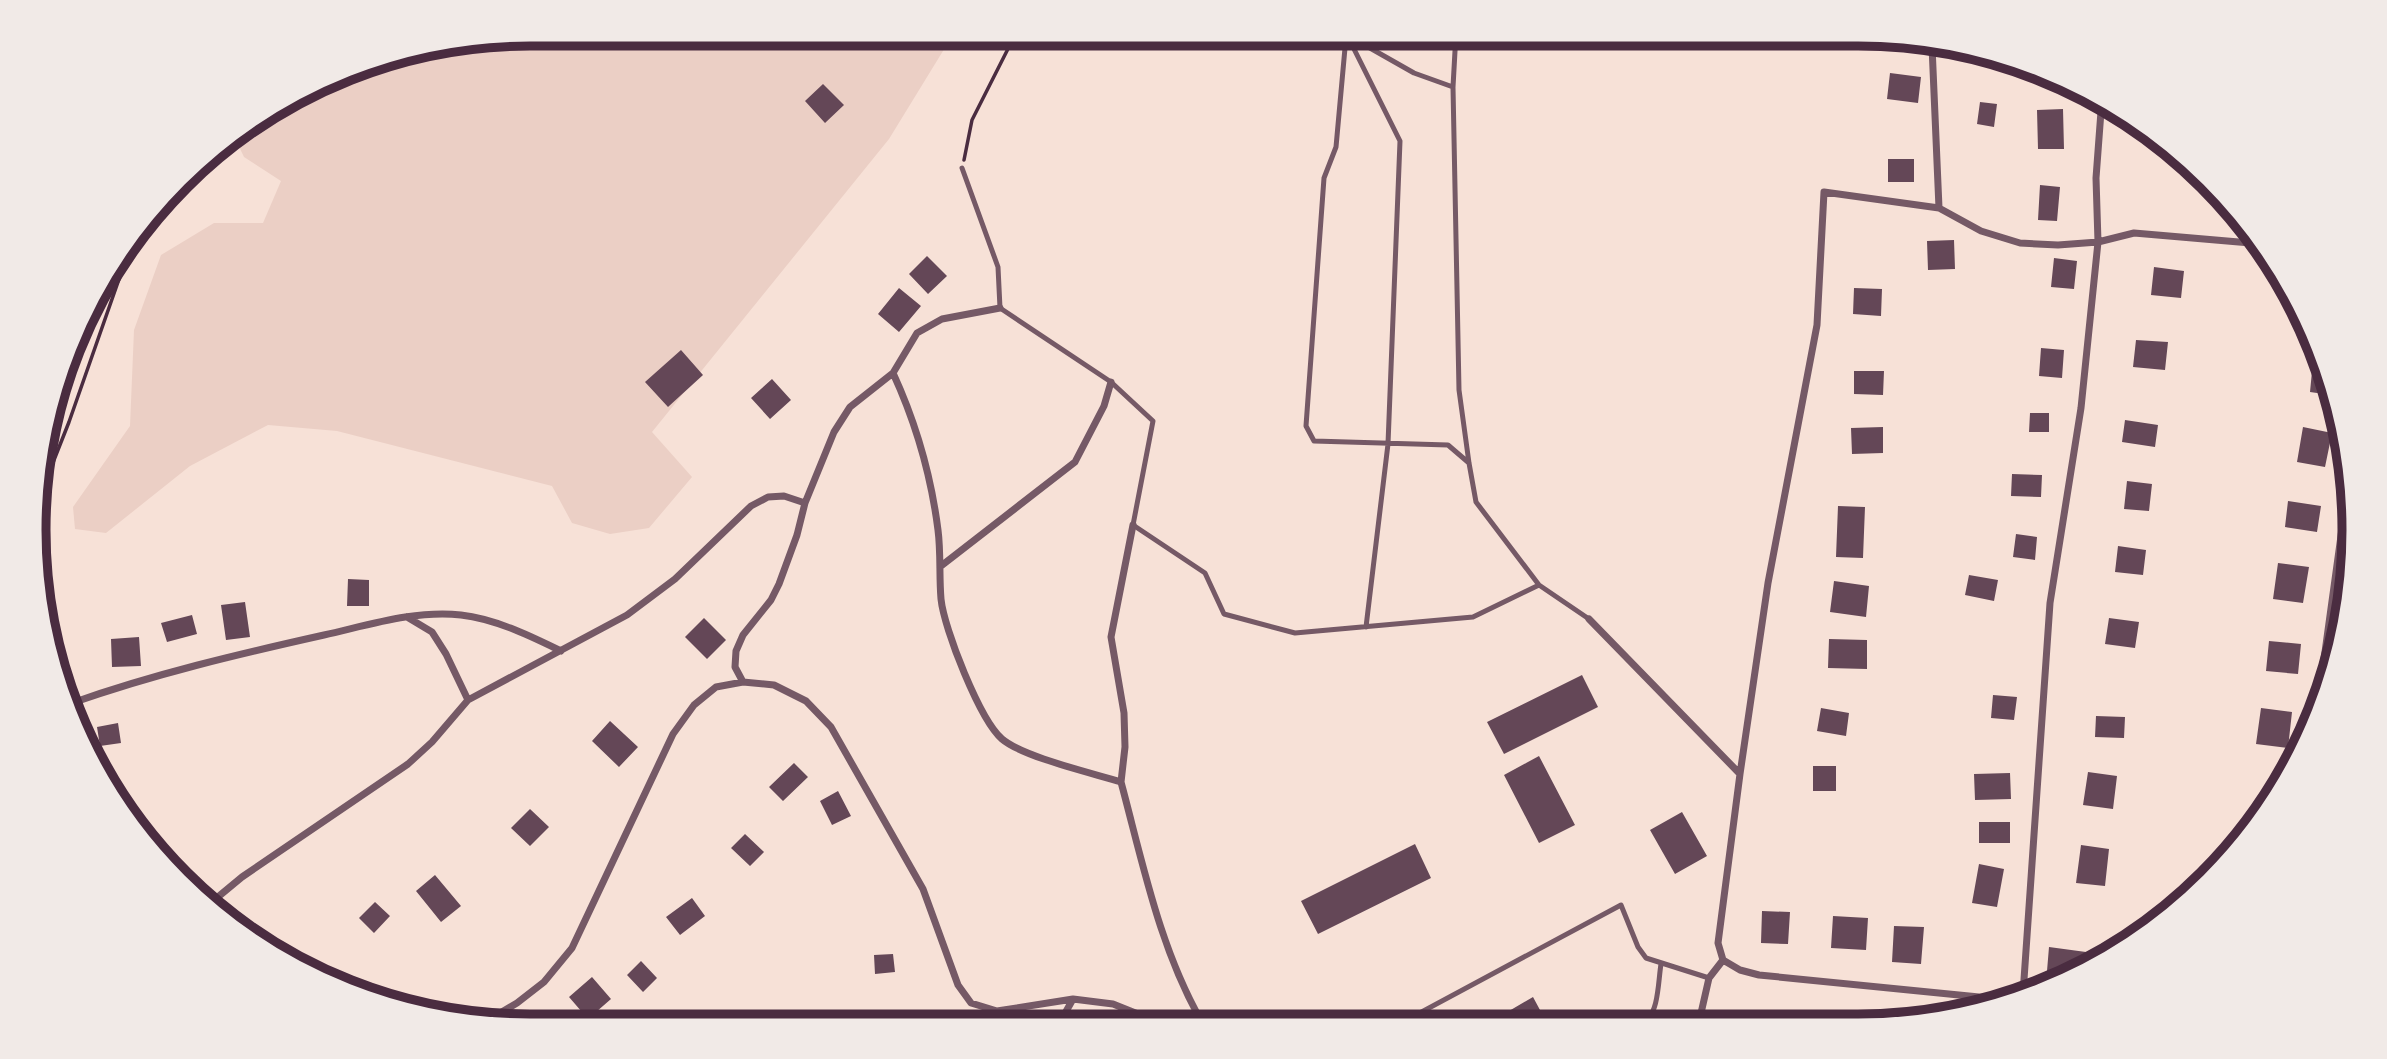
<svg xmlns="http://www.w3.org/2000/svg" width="2387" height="1059" font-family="'Fira Sans',sans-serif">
<rect width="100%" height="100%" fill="#f7e1d7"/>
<!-- green -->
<path fill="#ebcfc5" d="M530,33h424l-65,106 -237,293 40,45 -43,51 -39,6 -38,-11 -20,-37 -215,-55 -69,-6 -78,41 -84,67 -31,-4 -2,-22 57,-81 4,-96 27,-75 53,-32h49l18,-42 -37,-24 -11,-23 49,-34 88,-40z"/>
<!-- building -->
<path fill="#644757" d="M1890,73l31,4 -3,26 -31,-4z
M823,84l21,21 -19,18 -20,-22z
M1980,102l17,2 -3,23 -17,-3z
M2063,109l1,40h-26l-1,-39z
M1888,159h26v23h-26z
M2040,185l20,2 -3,34 -19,-1z
M1954,240l1,29 -27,1 -1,-29z
M927,256l20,20 -19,18 -19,-20z
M2054,258l23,3 -3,28 -23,-2z
M2154,267l30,4 -3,27 -30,-3z
M899,288l22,18 -22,26 -21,-18z
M1854,288l28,1 -1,27 -28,-2z
M2136,340l32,2 -3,28 -32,-3z
M2041,348l23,2 -2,28 -23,-2z
M681,350l22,25 -35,32 -23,-25z
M2313,361l9,1 10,27 -1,6 -21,-3z
M1854,371h30l-1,24 -29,-1z
M772,379l19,21 -21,19 -19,-21z
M2030,413h19v19h-20z
M2125,420l33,5 -3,22 -33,-5z
M1883,427v26l-31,1 -1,-26z
M2303,427l29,6 -7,34 -28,-5z
M2012,474l30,1 -1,22 -30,-1z
M2127,481l25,3 -3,27 -25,-2z
M2288,501l33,5 -4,26 -32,-5z
M1838,506l27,1 -2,51 -27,-1z
M2016,534l21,3 -2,23 -22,-3z
M2118,546l28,4 -3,25 -28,-3z
M2278,563l31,4 -6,36 -30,-4z
M1969,575l29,5 -4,21 -29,-6z
M348,579l21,1v26h-22z
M1834,581l35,5 -3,31 -36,-5z
M245,602l5,35 -24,3 -5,-35z
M192,615l5,19 -30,8 -6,-19z
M704,618l22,22 -19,19 -22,-22z
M2109,618l30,4 -4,26 -30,-4z
M139,637l2,29 -29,1 -1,-28z
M1829,639l38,1v29l-39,-1z
M2269,641l32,3 -3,30 -32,-3z
M1582,675l16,32 -94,47 -17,-32z
M1993,695l24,2 -3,23 -23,-2z
M1821,708l28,5 -3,23 -29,-5z
M2261,708l31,4 -4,36 -32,-4z
M2096,716l29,1 -1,21 -29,-1z
M610,721l28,26 -19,20 -27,-26z
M118,723l3,20 -21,3 -3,-19z
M1539,756l36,69 -36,18 -35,-68z
M794,763l14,14 -25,24 -14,-14z
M1813,766h23v25h-23z
M2088,772l29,4 -4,33 -30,-4z
M2010,773l1,26 -36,1 -1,-26z
M838,791l13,25 -19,9 -12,-24z
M2255,806l13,2 -16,18z
M530,809l19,18 -19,19 -19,-18z
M1682,812l25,44 -32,18 -25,-44z
M1979,822h31v21h-31z
M745,834l19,18 -14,14 -19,-18z
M1415,844l16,34 -113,56 -17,-33z
M2081,845l28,4 -4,37 -29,-3z
M1979,864l25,5 -7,38 -25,-4z
M435,875l26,31 -20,16 -25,-31z
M692,898l13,18 -25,19 -14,-18z
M375,902l15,14 -16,17 -15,-15z
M1762,911l28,1 -2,32 -27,-1z
M1833,916l35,2 -2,32 -35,-2z
M1894,926l30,1 -3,37 -29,-2z
M2049,947l37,5 -2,13 -13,9 -24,-3z
M893,954l2,18 -20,2 -1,-19z
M641,961l16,17 -14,14 -16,-17z
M330,969l13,18 -23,-10z
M592,977l19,22 -23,20 -19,-22z
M1533,997l14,26h-32l-6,-12z"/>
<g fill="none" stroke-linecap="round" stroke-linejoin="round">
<!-- path -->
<path stroke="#4a2c40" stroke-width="3.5" d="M964,160l8,-40 44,-87
M35,508l34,-86 63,-180"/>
<!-- service -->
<path stroke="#755966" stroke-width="5" d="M1456,33l-3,54 6,303 10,73 7,39 63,83
M1347,35l53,106 -12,303 -22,183
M1347,35l67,38 39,14
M1346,37l-10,110 -12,31 -18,248 8,15 134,4 21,18
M962,168l36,99 2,41 111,74 42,39 -20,104 72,48 19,41 71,19 178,-16 66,-32 50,34
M1645,1022c14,-11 13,-40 16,-58
M1401,1023l220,-118 17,42 8,11 63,20"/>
<!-- minor -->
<path stroke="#755966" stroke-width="7" d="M1932,46l7,162
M893,373c23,50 38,102 45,157 3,23 1,46 3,69 3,30 39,121 61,140 21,18 90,34 119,43 22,82 39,168 82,242
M941,566l134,-104 29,-56 7,-24
M407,617l25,15 14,22 22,46
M1589,619l151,155 -22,169 5,17 17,10 19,5 220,22 21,1 23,-3
M743,682l-8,-15 1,-16 7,-16 28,-35 8,-16 18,-49 8,-32 29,-71 16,-25 43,-34 24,-40 25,-14 58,-11
M72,703c82,-29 167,-49 252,-68 45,-10 91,-25 137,-20 35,4 69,21 100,36
M2317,710l32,-232
M1740,774l28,-191 49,-258 7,-133 115,16 42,23 39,12 38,2 40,-3 36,-9 128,11
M1121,782l4,-35 -1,-34 -13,-76 22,-112
M207,906l35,-29 166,-113 24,-22 36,-42 159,-85 48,-36 76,-73 17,-9 16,-1 21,7
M2023,994l27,-391 31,-195 17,-166 -2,-64 6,-80
M1073,999l40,5 50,20
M490,1019l27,-16 27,-21 28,-34 101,-214 21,-29 22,-18 27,-5 31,3 32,16 25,26 92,162 35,96 13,18 26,8 76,-12 -14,25
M1699,1022l10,-44 14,-18"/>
</g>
<!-- crop -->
<path d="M0 0H2387V1059H0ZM530 46H1858A484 484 0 0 1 2342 530V530A484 484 0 0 1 1858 1014H530A484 484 0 0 1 46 530V530A484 484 0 0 1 530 46Z" fill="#f1eae7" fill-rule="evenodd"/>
<path fill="none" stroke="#4a2c40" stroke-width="9" d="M530 46H1858A484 484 0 0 1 2342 530V530A484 484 0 0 1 1858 1014H530A484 484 0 0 1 46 530V530A484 484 0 0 1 530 46Z"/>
</svg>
